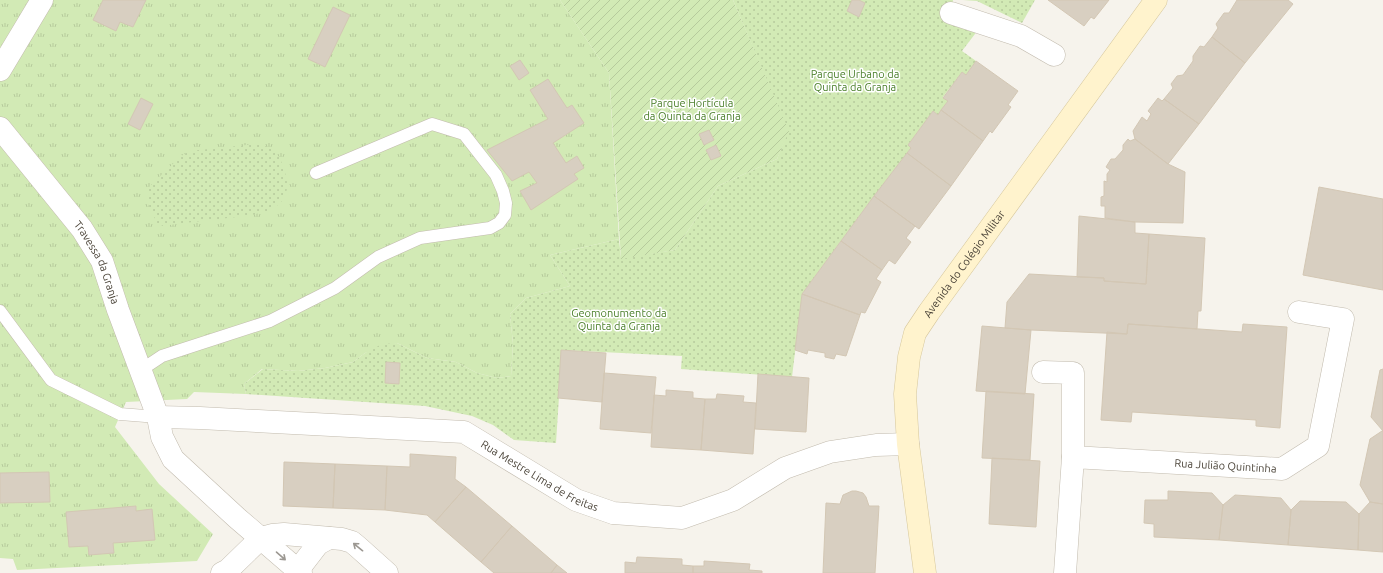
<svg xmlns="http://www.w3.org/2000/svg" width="1383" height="573" font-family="Ubuntu,sans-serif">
<defs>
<pattern id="grass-tufts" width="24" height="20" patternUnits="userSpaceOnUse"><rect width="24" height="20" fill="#d2eab5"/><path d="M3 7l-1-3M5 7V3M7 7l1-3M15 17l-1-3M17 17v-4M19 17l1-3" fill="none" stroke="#b6ca9c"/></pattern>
<pattern id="park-dots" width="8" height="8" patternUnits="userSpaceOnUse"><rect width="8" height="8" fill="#d2eab5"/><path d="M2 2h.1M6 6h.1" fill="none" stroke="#b6ca9c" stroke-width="1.8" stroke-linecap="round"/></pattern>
<pattern id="garden-furrows" width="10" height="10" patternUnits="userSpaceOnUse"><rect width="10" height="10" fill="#d2eab5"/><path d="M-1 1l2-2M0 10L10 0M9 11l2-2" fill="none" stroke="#b6ca9c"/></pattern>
</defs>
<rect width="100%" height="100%" fill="#f6f3ec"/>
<!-- grass -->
<path fill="url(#grass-tufts)" d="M0,0h560l49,73 10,166 -69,16 20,31 -44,12 -16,16 3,30 -2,32 -14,2 -20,-5 -21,-11 -29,-4 -30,-15 -32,10 -12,9 -28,6 -27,3 -36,-2 -18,15 2,10 -52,-2 -7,7 -61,3 -11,25 44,57 54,50 -16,27 -180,9 -4,-11 -13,-1z"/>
<!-- park -->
<path fill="url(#park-dots)" d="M733,0h220l-3,22 28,8 -16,21 14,10 -10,14 -4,-3 -19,25 5,4 -10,14 -5,-4 -25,34 3,3 -37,48 -72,98 -10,83 -111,-8 1,-13 -120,-6 -6,93 -42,-3 -21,-15 -21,-9 -47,-10 -179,-12 -2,-10 19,-15 35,2 27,-3 28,-6 12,-9 17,-9 15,-1 30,15 29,4 21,11 20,5 14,-2 2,-32 -3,-30 16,-16 44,-12 -20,-31 69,-16 2,19 54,-8 43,-64 59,-27 11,-28z
M963,0h72l-13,23 -45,-22z
M257,144c14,2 22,9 26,22 17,46 -23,48 -55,52 -18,2 -35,4 -52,6l-13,2 -6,-3 -10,-21v-9l3,-7 31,-30 9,-5z"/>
<!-- garden -->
<path fill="url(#garden-furrows)" d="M560,0h173l56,131 -12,28 -59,27 -43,64 -54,9 -12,-186z"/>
<!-- building -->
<path fill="#d8cfc1" stroke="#d3c7b4" d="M103,0h43l-13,27 -13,-5 -4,9 -23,-11z
M852,0h7l6,3 -6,14 -12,-6z
M1048,0h61l-15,19 -3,-2 -7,9z
M1237,0h51l5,4 -48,59 -33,-26 6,-9 -2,-4 8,-11h5z
M333,7l17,8 -25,52 -17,-8z
M1212,37l33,26 -46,61 -35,-25 9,-11 -2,-4 6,-8 6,-1 10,-14v-5l7,-10 4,1z
M520,60l9,13 -10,7 -9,-14z
M976,61l42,30 -10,14 3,2 -19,26 -2,-2 -7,10 -42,-31 7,-9 -5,-3 19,-26 4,3z
M548,79l19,29 5,-3 12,18 -31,20 13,20 11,-7 7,12 -10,6 4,5 -47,31 -11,-19 17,-8 -8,-11 -17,9 -25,-31 61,-31 -18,-29z
M141,98l12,6 -13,26 -12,-6z
M1158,98l4,3 2,-2 35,25 -31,40 -33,-25 -2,-8 9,-14 5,4 4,-7 -3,-3z
M941,110l42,31 -32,45 -44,-33 4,-5 -3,-3 25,-34 5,4z
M709,130l5,10 -10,5 -5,-11z
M1128,139l2,2 5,-2 33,25 17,8 -2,51 -48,-1 -30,-4v-12h-4v-9l3,-1v-15l3,1v-8l3,-4 -4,-3 5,-8h4l8,-9v-5z
M716,145l5,11 -10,4 -5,-10z
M907,153l44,33 -32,43 -45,-33z
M1319,187l64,12v91l-80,-15z
M874,196l41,30 -9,12 5,4 -16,22 -6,-4 -7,10 -41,-29z
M1079,216l56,6v11l14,1 -3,50 -42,-3v-3l-27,-1z
M1149,234l56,4 -4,73h-3l-1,18 -69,-5 -1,10 -96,-4 -26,-2 2,-26 22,-28 75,4v3l42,3z
M841,241l41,29 -6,9 5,3 -16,31 -4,-1 -1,3 -58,-21z
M802,294l58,21 -14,41 -10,-2 -2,5 -9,-2v-4l-17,-3 -1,4 -12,-4z
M1128,324l114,8 1,-8 44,3 -7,101 -24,-2v-6l-124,-8 -1,10 -30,-2 6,-88 20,2z
M982,326l49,4 -6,64 -49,-3z
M561,350l45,3 -4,49 -44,-4z
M386,362l14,1 -1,21 -14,-1z
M1383,369v62l-12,-14 9,-47z
M604,373l52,4 -5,56 -51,-4z
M758,374l51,4 -3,54 -51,-3z
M666,390l27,2v6l12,1 -4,51 -50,-3 3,-52 12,1z
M986,391l48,3 -4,66 -48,-2z
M717,394l27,2 -1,6 13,1 -3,51 -52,-4 4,-51h11z
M1382,431h1v73l-13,-2 -10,-17 10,-46z
M410,454l46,3 -1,22 11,8 -31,35 -8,-7 -42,-5 2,-44 23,1z
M992,458l48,3 -4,66 -47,-3z
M284,462l51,2 -2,44 -50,-2z
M335,464l52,2 -2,44 -52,-2z
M49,472l1,30 -50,1v-30z
M466,487l46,39 -31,36 -46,-40z
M852,491h4l7,2 3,4 3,9h10l-4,67h-52l3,-70 14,1 3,-9z
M1168,491l44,2 11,12 -4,35 -65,-3v-13l-10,-1 1,-23h23z
M1235,495l46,3 10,12 -3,35 -69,-5 4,-35z
M1300,501l46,1 13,12 -1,36 -70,-5 3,-35z
M1370,502l13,2v48l-25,-2 1,-36z
M136,506v5l16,-2 3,31 -42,3 1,10 -25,2 -1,-9 -19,1 -3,-35z
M512,526l45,39 -6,8h-57l-13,-11z
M637,557l45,2v6l11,1v7h-68v-11l11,1z
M704,561l46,3 -1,6 13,1v2h-69v-7h11z
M557,565l10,8h-16z"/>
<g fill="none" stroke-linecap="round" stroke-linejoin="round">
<defs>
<path id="lane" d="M0,311l51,69 69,34 38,3
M141,370l21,-14 108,-35 65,-33 43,-31 42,-19 70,-10 9,-5 6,-8 1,-12 -3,-12 -7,-16 -32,-41 -32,-10 -116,49"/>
<g id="street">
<path d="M951,13l70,23 33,19"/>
<path d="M0,70l42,-70"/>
<path id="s1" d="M0,128l82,101 20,32 16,49 40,107 4,20 11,22 64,59 64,55"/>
<path d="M1043,372l30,1v84"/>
<path id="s2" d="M158,417l42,1 264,14 112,68 37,13 69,5 51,-18 52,-32 45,-16 46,-7 32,-1"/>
<path d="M298,570l20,-26 11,-6"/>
<path d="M222,573l6,-3 33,-32 11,-3 12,-1 58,5 10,3 6,5 29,26"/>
<path id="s3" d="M1065,573l8,-116 209,12 36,-23 25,-127 -44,-7"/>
</g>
<g id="secondary">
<path id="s4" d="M925,573l-17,-129 -3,-50 4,-37 6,-24 14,-21 227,-312"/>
</g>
</defs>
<!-- lane casing -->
<use href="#lane" stroke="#c2bbae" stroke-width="13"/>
<!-- street casing -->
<use href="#street" stroke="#c2bbae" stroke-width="23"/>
<!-- secondary casing -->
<use href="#secondary" stroke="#d6c79b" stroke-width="23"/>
<!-- lane -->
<use href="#lane" stroke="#fff" stroke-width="12"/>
<!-- street -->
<use href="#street" stroke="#fff" stroke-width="22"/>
<!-- secondary -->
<use href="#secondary" stroke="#fff3cd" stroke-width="22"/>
</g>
<!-- one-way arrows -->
<defs><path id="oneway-shaft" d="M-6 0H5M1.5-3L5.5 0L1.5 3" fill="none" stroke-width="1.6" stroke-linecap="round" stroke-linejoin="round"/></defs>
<g stroke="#9c9892">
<use href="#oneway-shaft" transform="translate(358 547) rotate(-141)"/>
<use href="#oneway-shaft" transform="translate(281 556) rotate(41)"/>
</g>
<g text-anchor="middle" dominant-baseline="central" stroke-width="3" stroke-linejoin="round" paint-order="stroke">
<!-- park labels -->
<g font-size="11" fill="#4a7f2a" stroke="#fff">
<text x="855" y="74">Parque Urbano da<tspan x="855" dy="13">Quinta da Granja</tspan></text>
<text x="692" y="103">Parque Hortícula<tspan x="692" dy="13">da Quinta da Granja</tspan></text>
<text x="619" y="313">Geomonumento da<tspan x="619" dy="13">Quinta da Granja</tspan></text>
</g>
<!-- street labels -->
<g font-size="11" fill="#4b4439" stroke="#fff">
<text stroke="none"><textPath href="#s1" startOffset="167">Travessa da Granja</textPath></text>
<text stroke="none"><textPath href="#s4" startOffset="327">Avenida do Colégio Militar</textPath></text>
<text stroke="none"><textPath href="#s3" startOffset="269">Rua Julião Quintinha</textPath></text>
<text stroke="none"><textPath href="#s2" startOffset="394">Rua Mestre Lima de Freitas</textPath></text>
</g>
</g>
</svg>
